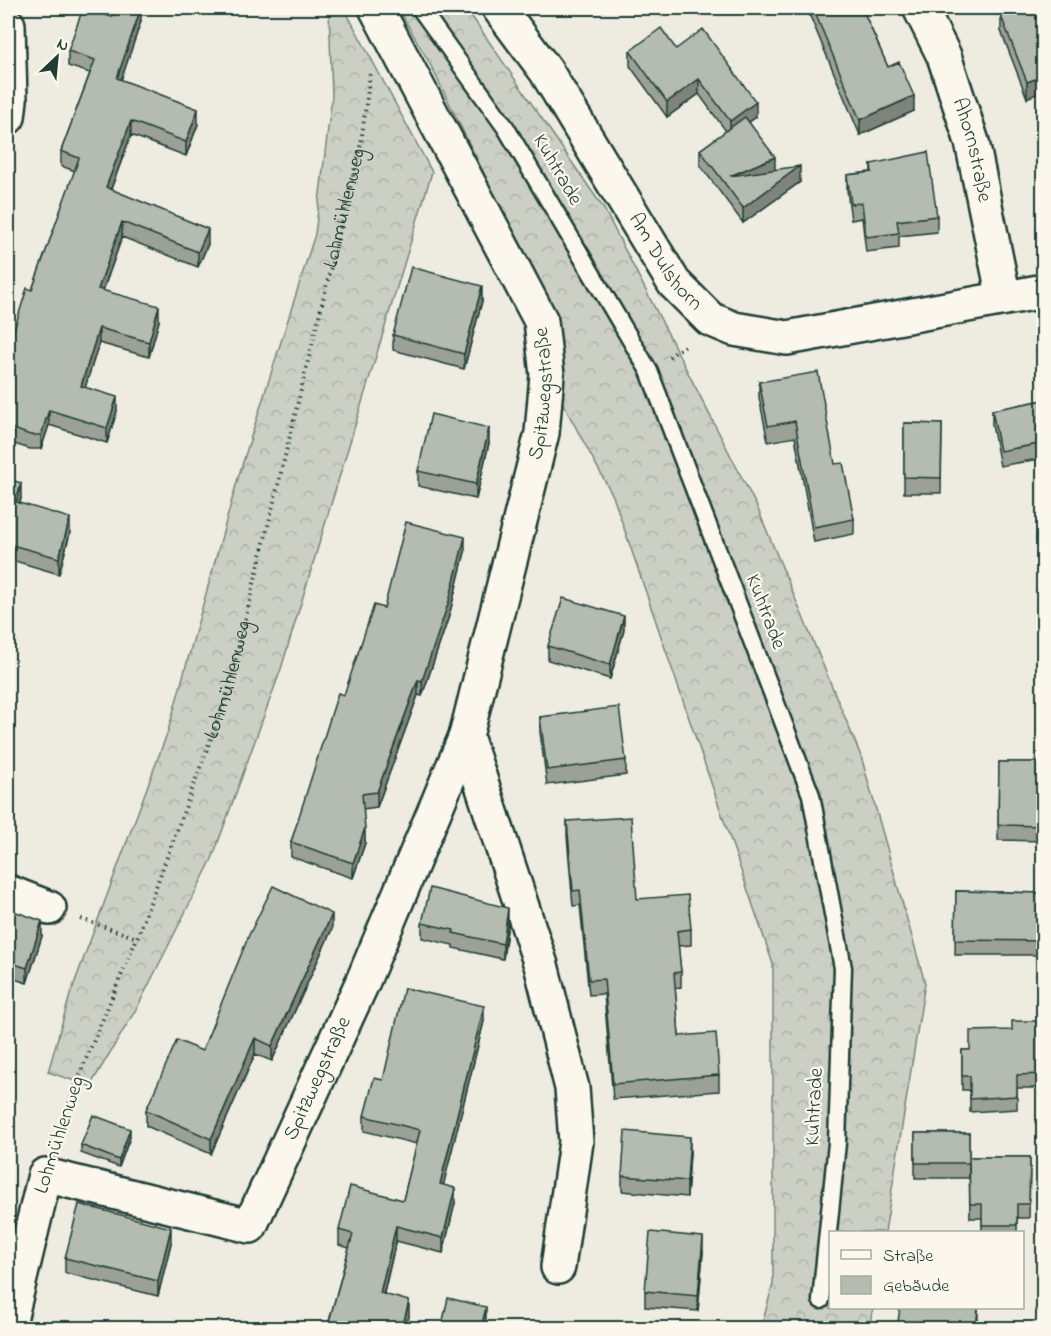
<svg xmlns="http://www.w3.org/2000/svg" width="1051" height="1336" font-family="'Indie Flower',sans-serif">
<defs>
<pattern id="forest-crowns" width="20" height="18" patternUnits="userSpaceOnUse" patternTransform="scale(1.5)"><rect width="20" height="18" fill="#cbcfc4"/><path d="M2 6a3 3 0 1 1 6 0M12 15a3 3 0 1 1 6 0" fill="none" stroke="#aeb3a9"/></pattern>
</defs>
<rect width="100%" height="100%" fill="#eeece1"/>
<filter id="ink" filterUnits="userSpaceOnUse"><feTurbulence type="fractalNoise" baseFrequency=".0167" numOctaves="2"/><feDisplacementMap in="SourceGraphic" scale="12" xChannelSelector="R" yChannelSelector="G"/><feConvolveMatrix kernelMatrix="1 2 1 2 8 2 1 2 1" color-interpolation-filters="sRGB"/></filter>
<g filter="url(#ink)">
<!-- forest -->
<path fill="url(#forest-crowns)" stroke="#75867c" stroke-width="1.5" d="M329,8h15l88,164 -151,497 -69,190 -74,147 -48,80 -42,-14 22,-77 98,-264 70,-253 77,-244 17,-138z
M398,8h68l138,201 153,298 104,249 64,227 -40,249h-55v76h43l-4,20h-108l12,-44v-320l-160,-468 -51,-94 -6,-82 -126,-256z"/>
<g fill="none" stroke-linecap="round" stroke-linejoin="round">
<defs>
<path id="lane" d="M420,8l86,120 143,243 162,424 32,173 -6,175 -16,157"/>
<g id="street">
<path id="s2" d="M499,8l47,63 128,212 36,36 24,10 53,9 257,-47"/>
<path id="s3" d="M920,8l24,48 28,86 32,156"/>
<path d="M8,25l2,75 -2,17"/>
<path d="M466,736l75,229 31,123 4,54 -18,125"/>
<path d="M8,892l41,16"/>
<path id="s4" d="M8,1328l37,-153 205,51 113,-245 103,-245 76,-303 5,-58 -6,-54 -165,-313"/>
</g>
</defs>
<!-- lane casing -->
<use href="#lane" stroke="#1f3d34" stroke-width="21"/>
<!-- street casing -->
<use href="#street" stroke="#1f3d34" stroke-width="38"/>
<!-- path -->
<g stroke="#1f3d34" stroke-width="4" stroke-dasharray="1.5 4.5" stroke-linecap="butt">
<path d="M669,357l18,-13"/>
<path d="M81,919l56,19"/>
<path id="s1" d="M55,1143l26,-72 56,-133 90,-243 134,-552 9,-69"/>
</g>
<!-- lane -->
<use href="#lane" stroke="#fbf7ec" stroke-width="16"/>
<!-- street -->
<use href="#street" stroke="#fbf7ec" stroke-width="33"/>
</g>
<!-- wall -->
<path fill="#9ba197" stroke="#1f3d34" stroke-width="1.5" d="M804,8h58l26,59 26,44 -54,24 -50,-119z
M1044,8l-17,90 -26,-67v-15z
M112,17l29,4 -20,59 77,44 -12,32 -55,-21 -20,54 97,55 -10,23 -76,-30 -19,54 56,30 -10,36 -50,-14 -14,44 32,24 -10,32 -58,-18 -8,24h-11l-22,-7v-93l24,-59 43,-119 -14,-5v-15l29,-78 -22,-7v-15z
M676,49l80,68 -7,5 26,48 25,12 -57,41 -43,-58v-15l26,-19 -27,-37 -32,23 -37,-51v-15z
M871,164l66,52v16l-38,4v12l-33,4 -4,-34 -11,2 -4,-30v-15l24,-3z
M482,301l-18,68 -71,-19v-15z
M759,382l76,82 19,55v15l-40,8 -19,-105 -27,5 -9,-45z
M1044,400v58l-44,8 -8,-41v-15z
M904,423l38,1 -1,69h-37z
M489,443l-13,56 -58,-13v-15z
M8,479l13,19 -1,6 50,29 -11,41 -51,-15z
M465,552l-16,64 -27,80 -4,-1 -41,112 -14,2 2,34 -12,35 -62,-21v-15l53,-147 40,-87z
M624,630l-14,49 -62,-19v-14z
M540,717l86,43v15l-79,10 -7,-53z
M999,762h45v79l-46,-1z
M567,821l70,78 54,30v16l-13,1 3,26v15l-6,1 4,48 40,39v16l-106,8 -9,-105 -15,1 -9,-90 -7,1 -6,-70z
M956,891l88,2v62h-89z
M8,909l34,27 -15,47 -19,-6z
M422,923h86l-5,36 -50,-11v-3l-31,-7z
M332,929l-60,132 -17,-7 -44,100 -65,-28v-16l56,-59z
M484,1021l-41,164 12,18 -12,50 -47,-12 -12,52 25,23 -3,13h-79l22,-81 -10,-3v-15l64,-30 14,-56 -53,-13v-15z
M1044,1029v59h-27v21l-47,3v-22h-8v-40h8l42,-20z
M915,1133h54v45h-54z
M130,1137l-11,30 -38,-14v-8z
M690,1152l-3,45 -65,-6v-15z
M969,1157h61l-1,61h-12v15h-35v-15h-12z
M171,1243l-13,53 -93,-23v-15z
M703,1252l-5,59 -53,-4v-16z"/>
<!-- shaded-wall -->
<path fill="#7e837b" stroke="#1f3d34" stroke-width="1.5" d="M141,8v13l-24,71v-14z
M1044,76v15l-17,7v-16z
M699,79v15l-32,23v-15z
M914,96v15l-54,24v-15z
M756,102v15l-26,19v-15z
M198,109v15l-12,32v-14z
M131,121v14l-25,67v-15z
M775,157v15l-45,4z
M800,166v16l-57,41v-15z
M122,222v15l-24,67v-15z
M208,229v15l-10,23v-15z
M482,286v15l-18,68v-15z
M159,306v15l-10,36v-15z
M99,328v15l-18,58v-15z
M117,397v14l-10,32v-15z
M49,410v15l-8,24v-14z
M489,428v15l-13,56v-15z
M21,483v15l-5,20v-16z
M70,518v15l-11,41v-16z
M465,537v15l-16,64 -27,80v-15z
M624,616v14l-14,49v-14z
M418,680v15l-41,112v-15z
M365,828v15l-12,35v-15z
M508,908v15l-5,36v-15z
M332,914v15l-60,132v-15z
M42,921v15l-15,47v-15z
M484,1006v15l-44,178v-15z
M255,1038v16l-44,100v-15z
M130,1129v8l-11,30v-7z
M690,1137v15l-3,45v-16z
M9,1185v16l-1,4v-15z
M455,1188v15l-12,50v-15z
M396,1226v15l-16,67v-15z
M171,1228v15l-13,53v-15z
M703,1237v15l-5,59v-15z
M409,1301v15l-3,13h-4z
M486,1307v14l-2,8h-3z
M978,1308v10l-1,11h-1z"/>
<!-- building -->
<path fill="#b4bbb0" stroke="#1f3d34" stroke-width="1.5" d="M83,8l29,9 3,-9h26l-24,70 81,31 -12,33 -55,-21 -25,66 102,42 -10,23 -76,-30 -24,67 61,17 -10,36 -50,-14 -18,58 36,11 -10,31 -58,-18 -8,25h-11l-22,-8v-78l19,-61 5,2 47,-132 -18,-7 34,-91 -27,-9z
M813,8h49l26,59 11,-5 15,34 -54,24z
M1022,8h22v68l-17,6 -26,-66z
M661,28l15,21 27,-20 53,73 -26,19 -31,-42 -32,23 -37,-51z
M745,117l30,40 -45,19 70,-10 -57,42 -43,-58z
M928,152l9,64 -40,5 2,12 -33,4 -4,-34 -11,1 -4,-29 25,-3 -1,-8z
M411,267l71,19 -18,68 -71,-19z
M818,372l17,92 8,-1 11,56 -40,8 -19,-106 -27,5 -9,-44z
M1044,400v43l-44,8 -8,-41z
M431,414l58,14 -13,56 -58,-13z
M904,423l38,1 -1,54 -37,-1z
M8,479l13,4 -5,19 54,16 -11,40 -51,-14z
M406,522l59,15 -16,64 -27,80 -4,-1 -41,112 -15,2 3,34 -12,35 -62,-21 47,-149 6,2 30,-90 10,3z
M563,598l61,18 -14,49 -62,-19z
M619,707l7,53 -79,10 -7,-53z
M999,762h45v64l-46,-1z
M631,817l6,82 51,-4 3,34 -14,2 4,41 -7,1 5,63 37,-3 3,42 -106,9 -9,-105 -15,1 -9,-90 -7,1 -6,-70z
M273,886l59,28 -60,132 -17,-8 -44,101 -65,-29 31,-70 25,11 47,-116z
M430,888l78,20 -5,36 -50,-11 1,-3 -32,-7z
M956,891l88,2v48l-89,-1z
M8,909l34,12 -15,47 -19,-6z
M404,988l80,18 -44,178 15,4 -12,50 -47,-12 -16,67 29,8 -7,28h-75l26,-95 -14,-4 11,-44 53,14 17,-70 -56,-14 10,-38 9,2z
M1012,1021h31l1,53 -27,1v21l-47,3v-23h-8v-26h8v-19l42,-1z
M93,1115l37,14 -11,31 -38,-15z
M625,1131l65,6 -3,44 -65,-5z
M915,1133h54v30h-54z
M969,1157h61l-1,47h-12v21h-35v-21h-12z
M79,1204l92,24 -13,53 -93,-23z
M650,1232l53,5 -5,59 -53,-5z
M448,1298l38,9 -5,22h-40z
M900,1308h78l-2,21h-79z"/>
</g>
<g text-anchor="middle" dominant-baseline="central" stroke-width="4.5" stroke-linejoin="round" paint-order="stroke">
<!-- street labels -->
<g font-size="21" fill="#1f3d34" stroke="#fbf7ec">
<text stroke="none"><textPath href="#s3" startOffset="152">Ahornstraße</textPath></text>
<text transform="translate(557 170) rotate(60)">Kuhtrade</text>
<text stroke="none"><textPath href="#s1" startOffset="981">Lohmühlenweg</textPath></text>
<text stroke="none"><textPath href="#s2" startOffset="304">Am Dulshorn</textPath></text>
<text stroke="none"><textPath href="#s4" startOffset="1256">Spitzwegstraße</textPath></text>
<text transform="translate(765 612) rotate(69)">Kuhtrade</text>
<text stroke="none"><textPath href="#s1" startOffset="495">Lohmühlenweg</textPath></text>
<text stroke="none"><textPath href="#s4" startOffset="531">Spitzwegstraße</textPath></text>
<text transform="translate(815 1107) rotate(-87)">Kuhtrade</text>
<text transform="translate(60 1135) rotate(-72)">Lohmühlenweg</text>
</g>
</g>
<!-- margin -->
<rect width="1051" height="1336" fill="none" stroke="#fbf7ec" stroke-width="30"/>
<rect x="15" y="15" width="1021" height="1306" fill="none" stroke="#1f3d34" stroke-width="2" filter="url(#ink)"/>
<!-- legend -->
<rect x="829" y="1231" width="195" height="78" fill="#fbf7ec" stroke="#a3ada2" stroke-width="1.5"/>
<rect x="841" y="1250" width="30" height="9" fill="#fbf7ec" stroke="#a3ada2" stroke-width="1.5"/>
<text x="883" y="1261" font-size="18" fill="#1f3d34">Straße</text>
<rect x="841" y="1276" width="30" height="18" fill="#b4bbb0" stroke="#a3ada2" stroke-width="1.5"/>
<text x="883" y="1291" font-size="18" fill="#1f3d34">Gebäude</text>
<!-- north arrow -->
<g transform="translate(57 57) rotate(26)" stroke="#fbf7ec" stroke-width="4.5" paint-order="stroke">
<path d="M0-4.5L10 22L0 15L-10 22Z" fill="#1f3d34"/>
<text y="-9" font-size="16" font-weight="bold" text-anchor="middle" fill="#1f3d34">N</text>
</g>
</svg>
